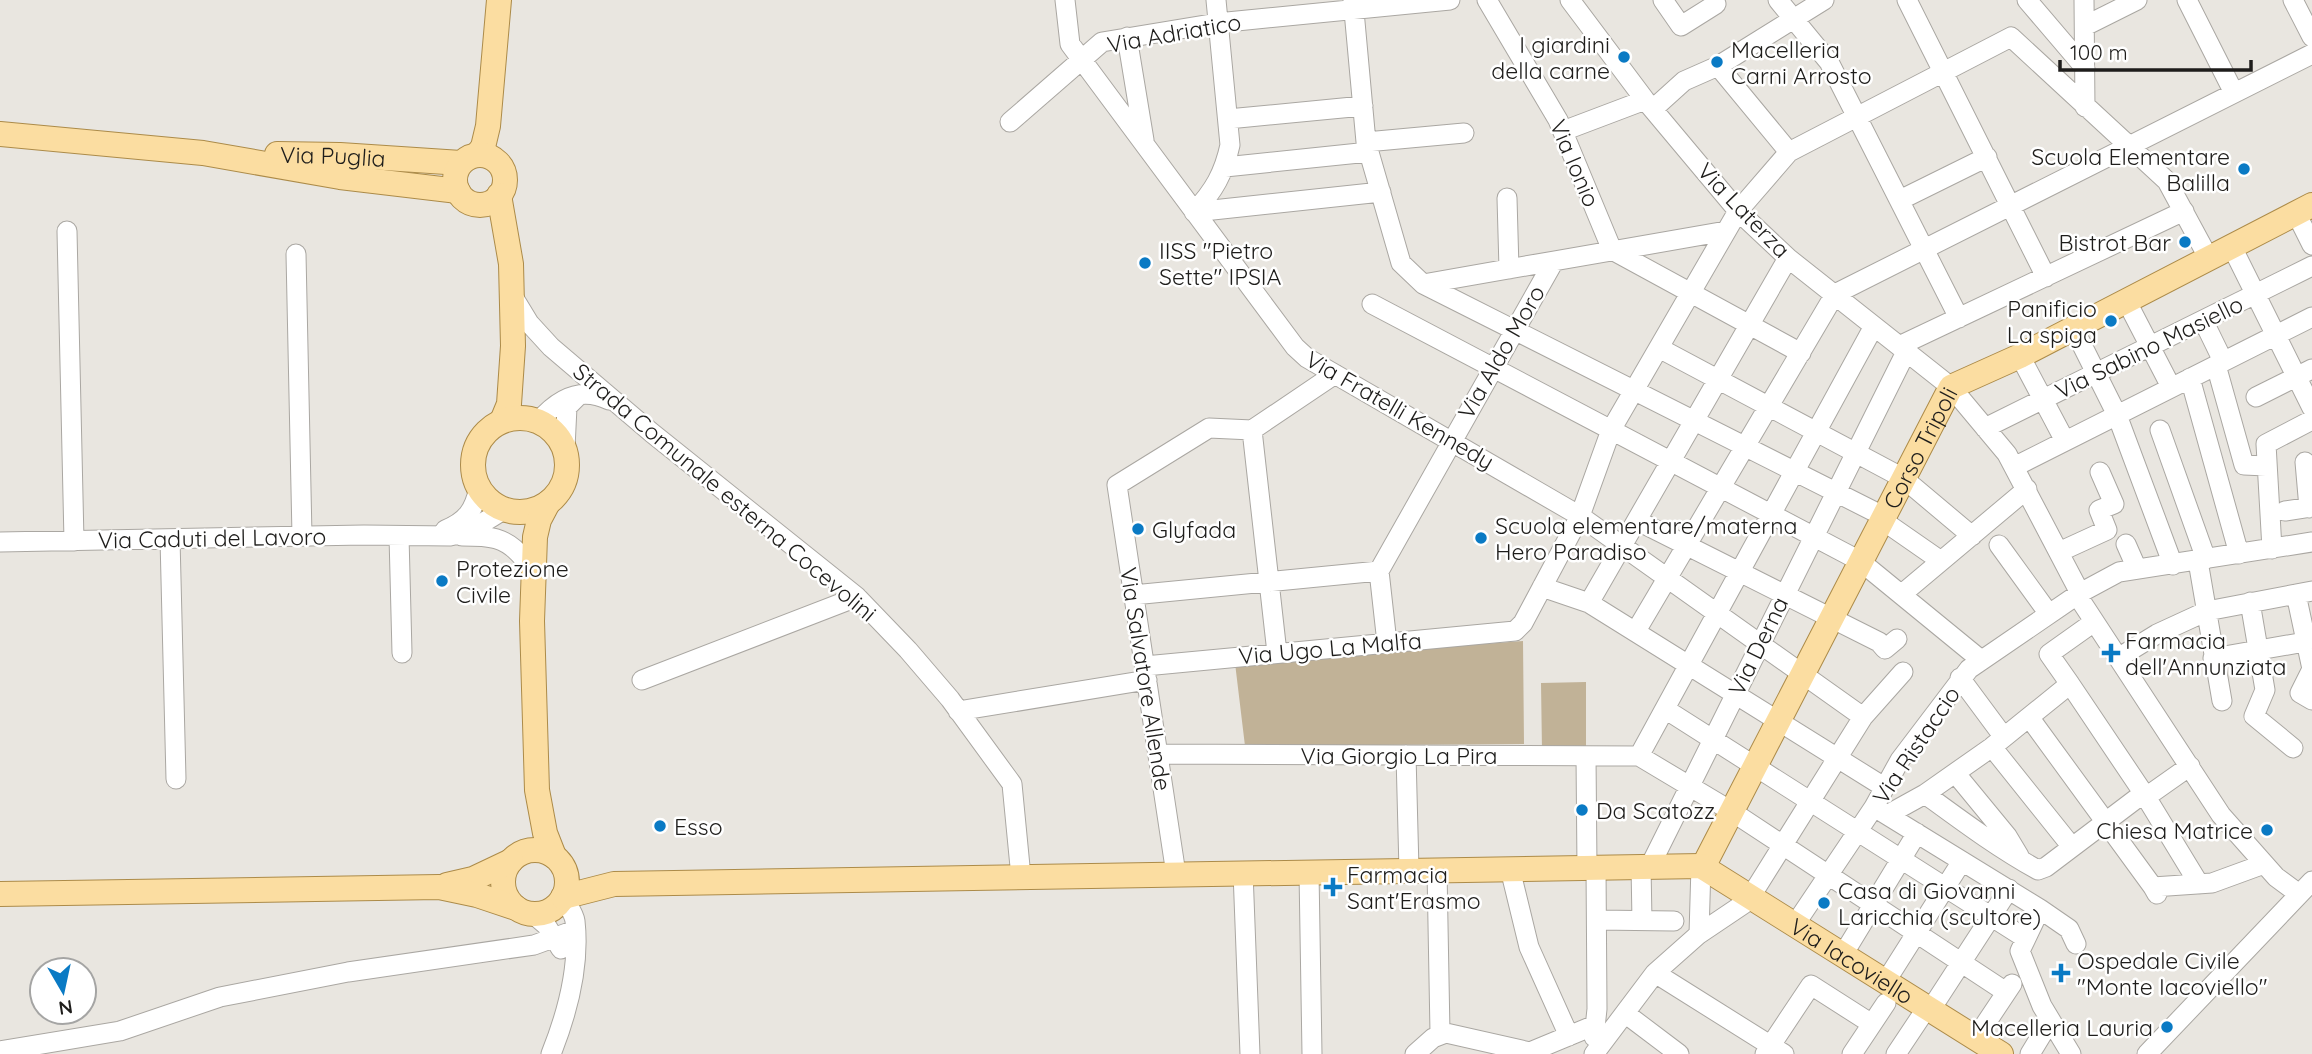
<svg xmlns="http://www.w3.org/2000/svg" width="2312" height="1054" font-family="Quicksand,sans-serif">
<rect width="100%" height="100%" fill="#e9e6e0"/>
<!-- green -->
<path fill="#c1b297" d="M1523,641l1,103 -279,2 -10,-83z
M1586,682v69h-44l-1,-68z"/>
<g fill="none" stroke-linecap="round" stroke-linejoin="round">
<defs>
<path id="minor" d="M1065,0l5,44 225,303 12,11 273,158 283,201
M1353,0l13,142 35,121 22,21 460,232
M1487,0l71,120 54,130 189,103
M1570,0l75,100 93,111 50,47 163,129 56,67 73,139
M1663,0l18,26 35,-22
M1778,0l51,62 130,256
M1907,0l139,277
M2027,0l58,68
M2084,0l1,107
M2187,0l47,93
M2293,0l19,37
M2085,26l52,-26
M1127,37l17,103
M1718,66l71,86
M1653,109l31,-28 34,-15 106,-66
M1228,119l135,-13
M1010,122l92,-80 115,-19 233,-23
M1571,128l74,-28
M1366,142l98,-9
M1225,167l144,-15
M1507,198l2,71
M1900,200l87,-43
M1194,212c20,-21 30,-39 36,-67l-14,-145
M1194,212l187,-20
M2296,213l16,32
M67,231l7,310
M2231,245l81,163
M296,254l6,282
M1423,284l131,-23
M512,295l17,28 22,24 101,86 205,164 51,53 42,49 62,85 9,93
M2127,302l44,85
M1372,304l488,257 121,99
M2203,320l20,41
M2073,327l44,88 56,150
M1899,346l285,-135
M1659,348l244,130 69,58
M2020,356l45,85
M2216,365l28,100 22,1
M2190,378l49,176
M2256,397l56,-28
M539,421c19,-22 41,-35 70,-21
M1985,428l327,-162
M1252,430l25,223
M2160,430l46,129
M565,448l2,-41 11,-11
M2305,462l4,46
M2014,467l298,-150
M2285,511l27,-4
M1882,520l59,41
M1638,521l241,121 6,7 12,-10
M445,530c22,-9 29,-20 34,-42
M399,536l3,117
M462,536c27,0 44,0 62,23
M170,539l6,240
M0,542l364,-7 86,1 18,-4 37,-23
M2126,544l11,25
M1999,545l50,69
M2272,549l-6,-105 46,-24
M2059,552l48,-22 -8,-20 15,-6 -14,-32
M2198,561l24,140
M1542,587l47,16 295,184
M1902,594l125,-105
M2296,594l16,75 -12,24 12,7
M1133,595l246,-24
M2077,595l144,220 55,62 23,17
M2250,602l15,88 -11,26 39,32
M1589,603l199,-345
M2094,622l-45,32 21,30 -78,63 -67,47c37,27 73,54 113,76l8,-3 90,-68 10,-2 44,-31
M1636,631l199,-337 477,-240
M1387,643l-8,-72 175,-310 172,-30
M2118,658l39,-24 50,-23 105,-20
M2213,658l92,-16
M1145,666l370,-35 8,-8 57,-107 31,-86 127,-219 51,-59 222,-115 156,144 41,76
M1960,678l43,58
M642,680l215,-83
M2070,684l76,113 53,87
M1665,709l360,229
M958,711l189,-31
M2029,717l124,170
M1992,747l80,100
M1158,754l481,2
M1406,755l3,115
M1586,756l1,111
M1639,756l235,-430
M1639,756l92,55 275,181
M1956,774l51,62 12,20
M1874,807l166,102 29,20 7,15
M1887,815l38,-21
M1641,866l1,55
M1650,866l256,-514
M1510,869l19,78 40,89
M1437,870l3,163
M1243,872l7,182
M1309,872l3,182
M1176,874l-59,-389 92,-57 43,2 83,-56
M2157,894l-4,-7 59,-4 52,-19
M1751,896l112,-179 40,-45
M2040,909l-20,42 22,55 29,48
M532,913l14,12 15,24
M1597,920l77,1
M1796,923l78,-116 26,-47 69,-91 111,-76 39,-21 193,-30
M1699,934l2,-68
M1844,953l73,-120
M1655,973l129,81
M1886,981l76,-120
M1931,1009l78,-120
M1626,1014l53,40
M1594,1037l3,-28 -1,-142
M1976,1038l36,-54
M0,1051l120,-20 100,-34 128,-25 186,-27 41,-15
M551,1054c16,-40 29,-89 24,-133 -1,-8 -8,-16 -12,-24
M1415,1054l18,-16 13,-5 84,19 65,-27
M1594,1054l61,-81 44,-39 55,-37
M1765,1054l46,-69 61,39
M1852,1054l34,-51
M1896,1054l32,-48
M2030,1054l20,-33
M2147,1054l165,-173"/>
<g id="major">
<path d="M0,134l203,19 137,24 118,14"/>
<path id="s1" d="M277,154l63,1 121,8"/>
<path d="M477,155l6,-8 5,-21 11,-126"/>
<circle cx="480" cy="180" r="25"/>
<path d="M499,195l12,69 2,82 -4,58 -7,17"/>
<circle cx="520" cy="465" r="47"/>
<path d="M548,503l-9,17 -4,17 -3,84 5,169 8,43 9,23"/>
<circle cx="535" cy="882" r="32"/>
<path id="s2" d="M1703,867l248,-480 69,-31 292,-151"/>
<path d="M447,885l26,-6 38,-18"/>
<path d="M0,894l439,-7 38,8 39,13"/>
<path id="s3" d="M563,897l51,-13 1087,-18 300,188"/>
</g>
</defs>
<!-- minor casing -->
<use href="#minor" stroke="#aaa7a2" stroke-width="21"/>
<!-- major casing -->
<use href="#major" stroke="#ac8b49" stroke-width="26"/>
<!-- minor -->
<use href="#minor" stroke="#fff" stroke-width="19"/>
<!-- major -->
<use href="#major" stroke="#fbdda1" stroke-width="24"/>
</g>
<!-- markers -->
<g fill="#0a7ac4" stroke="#fff" stroke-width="2.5">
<circle cx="1624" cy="57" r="7"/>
<circle cx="1717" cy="62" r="7"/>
<circle cx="2244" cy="169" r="7"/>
<circle cx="2185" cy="242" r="7"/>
<circle cx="1145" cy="263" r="7"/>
<circle cx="2111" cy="321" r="7"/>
<circle cx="1138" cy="529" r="7"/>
<circle cx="1481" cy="538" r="7"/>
<circle cx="442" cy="581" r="7"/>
<path d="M2107.5 642.5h7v7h7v7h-7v7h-7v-7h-7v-7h7z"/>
<circle cx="1582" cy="810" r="7"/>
<circle cx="660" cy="826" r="7"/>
<circle cx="2267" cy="830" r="7"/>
<path d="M1329.5 876.5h7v7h7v7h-7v7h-7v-7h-7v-7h7z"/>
<circle cx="1824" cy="903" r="7"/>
<path d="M2057.5 962.5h7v7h7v7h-7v7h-7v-7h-7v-7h7z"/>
<circle cx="2167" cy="1027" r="7"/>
</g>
<g text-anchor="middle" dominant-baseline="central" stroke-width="5" stroke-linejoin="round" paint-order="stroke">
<!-- street labels -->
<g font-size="23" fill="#1e1d1b" stroke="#fff">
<text transform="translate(1174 33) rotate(-10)">Via Adriatico</text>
<text stroke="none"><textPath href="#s1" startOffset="56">Via Puglia</textPath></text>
<text transform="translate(1575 163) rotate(67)">Via Ionio</text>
<text transform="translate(1744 210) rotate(46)">Via Laterza</text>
<text transform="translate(2149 347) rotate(-26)">Via Sabino Masiello</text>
<text transform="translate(1501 352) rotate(-60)">Via Aldo Moro</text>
<text transform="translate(1400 410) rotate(30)">Via Fratelli Kennedy</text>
<text stroke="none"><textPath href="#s2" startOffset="472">Corso Tripoli</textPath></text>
<text transform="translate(725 492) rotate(40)">Strada Comunale esterna Cocevolini</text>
<text transform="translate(212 538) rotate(-1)">Via Caduti del Lavoro</text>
<text transform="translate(1758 646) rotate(-64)">Via Derna</text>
<text transform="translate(1330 648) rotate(-5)">Via Ugo La Malfa</text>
<text transform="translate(1146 679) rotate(81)">Via Salvatore Allende</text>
<text transform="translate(1916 745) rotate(-56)">Via Ristaccio</text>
<text x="1399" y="755">Via Giorgio La Pira</text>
<text stroke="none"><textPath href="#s3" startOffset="1318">Via Iacoviello</textPath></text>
</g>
<!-- poi labels -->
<g font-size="23" fill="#1e1d1b" stroke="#fff" text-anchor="start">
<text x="1610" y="44" text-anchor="end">I giardini<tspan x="1610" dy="26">della carne</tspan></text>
<text x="1731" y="49">Macelleria<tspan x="1731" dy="26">Carni Arrosto</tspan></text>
<text x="2230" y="156" text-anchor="end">Scuola Elementare<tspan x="2230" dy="26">Balilla</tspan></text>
<text x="2171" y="242" text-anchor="end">Bistrot Bar</text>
<text x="1159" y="250">IISS "Pietro<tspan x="1159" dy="26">Sette" IPSIA</tspan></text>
<text x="2097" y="308" text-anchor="end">Panificio<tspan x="2097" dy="26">La spiga</tspan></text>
<text x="1495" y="525">Scuola elementare/materna<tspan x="1495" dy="26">Hero Paradiso</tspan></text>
<text x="1152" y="529">Glyfada</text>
<text x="456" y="568">Protezione<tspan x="456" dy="26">Civile</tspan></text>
<text x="2125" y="640">Farmacia<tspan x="2125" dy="26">dell'Annunziata</tspan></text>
<text x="1596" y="810">Da Scatozz</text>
<text x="674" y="826">Esso</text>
<text x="2253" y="830" text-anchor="end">Chiesa Matrice</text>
<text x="1347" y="874">Farmacia<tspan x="1347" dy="26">Sant'Erasmo</tspan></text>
<text x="1838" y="890">Casa di Giovanni<tspan x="1838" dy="26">Laricchia (scultore)</tspan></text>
<text x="2077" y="960">Ospedale Civile<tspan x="2077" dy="26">"Monte Iacoviello"</tspan></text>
<text x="2153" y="1027" text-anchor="end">Macelleria Lauria</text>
</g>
</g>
<!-- north arrow -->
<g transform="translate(63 991) rotate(171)"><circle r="33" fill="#ffffff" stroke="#a5a5a4" stroke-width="2"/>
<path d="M0-5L12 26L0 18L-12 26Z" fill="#0a7ac4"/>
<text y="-10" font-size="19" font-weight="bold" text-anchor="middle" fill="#1e1d1b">N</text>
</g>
<!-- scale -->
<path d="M2060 60v10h191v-10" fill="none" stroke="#1e1d1b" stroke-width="3.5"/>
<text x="2070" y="60" font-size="21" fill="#1e1d1b" stroke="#ffffff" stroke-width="5" paint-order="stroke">100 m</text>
</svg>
